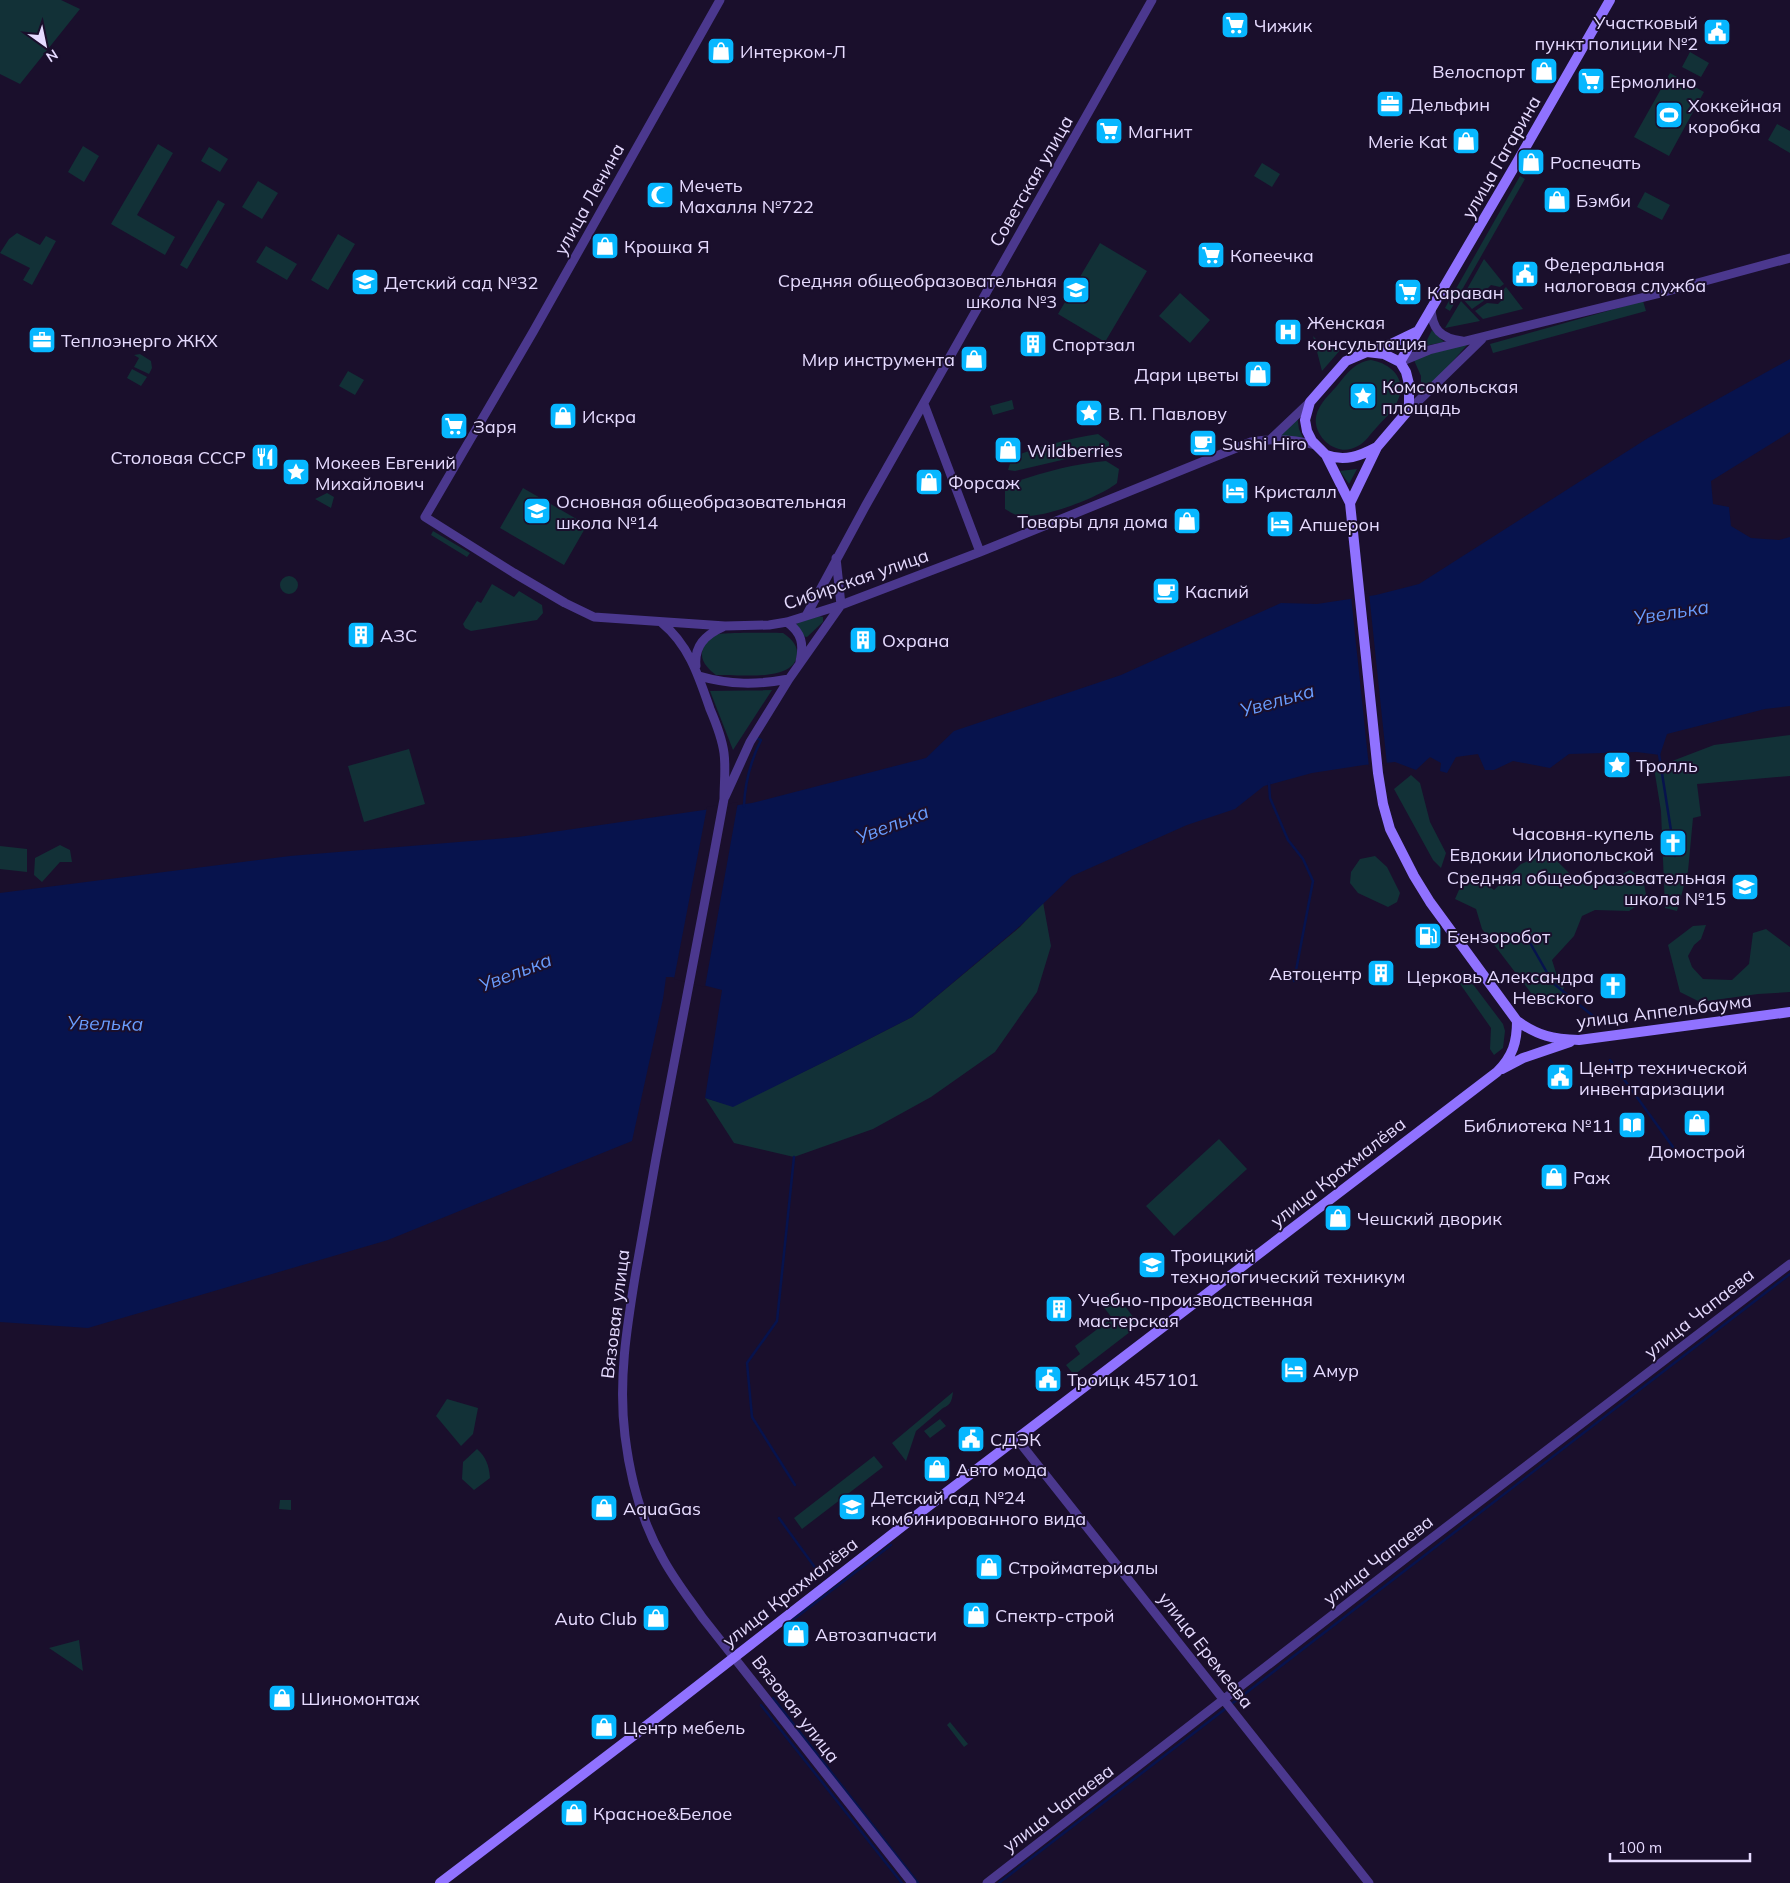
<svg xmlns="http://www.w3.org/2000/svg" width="1790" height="1883" font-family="Mulish,sans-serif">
<rect width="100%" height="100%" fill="#1a0f2c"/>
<!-- green -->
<path fill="#123137" d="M0,0h61l19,9 -60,75 -20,-10z
M1690,52l19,11 -8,14 -19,-10z
M1670,73l34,19 -35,64 -35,-19z
M1777,124l13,7v22l-22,-13z
M158,144l15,9 -36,62 38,22 -10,18 -54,-31z
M83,146l16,10 -15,26 -16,-10z
M209,147l19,12 -8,13 -19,-11z
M1262,163l18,11 -8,13 -18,-11z
M1520,176l5,3 -75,132 -5,-3z
M258,181l20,12 -16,26 -20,-12z
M1645,192l25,13 -8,15 -25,-13z
M218,200l7,4 -38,65 -7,-4z
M17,233l23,12 6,-9 10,5 -24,44 -9,-5 7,-12 -30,-15 9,-14z
M338,234l17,10 -27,46 -17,-10z
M1100,243l47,28 -42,71 -47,-28z
M266,246l31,18 -10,16 -31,-18z
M1484,259l20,25 -4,3 -9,-2 -7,7 1,8 -13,9 -10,-11z
M1506,287l17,22 -40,10 -8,-8 12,-8 11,1 5,-5v-9z
M1180,293l30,27 -20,23 -31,-27z
M1461,301l19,20 -35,7z
M1643,301l3,10 -153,42 -3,-9z
M1432,330l12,12 -20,4z
M1313,336c9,10 16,13 29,12l-20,23z
M1468,344l-47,53v-21l-8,-18z
M140,354l11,7 1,7 -3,6 -15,-7 5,-9 -5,-3z
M1371,360c22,4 38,21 25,44 -4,8 -13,16 -19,23 -6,6 -12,16 -19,19 -7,4 -15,5 -22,2 -8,-3 -13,-8 -17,-15 -10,-19 5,-33 17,-46 10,-12 18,-25 35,-27z
M132,369l15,8 -6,9 -14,-8z
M348,371l16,9 -9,15 -16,-9z
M1012,400l2,9 -21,6 -3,-9z
M1297,416l2,13 5,11 -25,-4z
M1098,434l11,8v7l-94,22 -7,-1 4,-13c28,-10 57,-19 86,-23z
M1106,461l13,8 -2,14c-17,14 -72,35 -95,33 -6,0 -12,-4 -17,-7v-24c33,-11 66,-21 101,-24z
M1357,469l-8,15 -9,-13z
M523,488l64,37 -23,40 -64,-37z
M327,493l7,4 -3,11 -16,-9z
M433,531l37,22 -3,4 -36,-22z
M280 585a9 9 0 1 1 18 0a9 9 0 1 1-18 0Z
M492,584l22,13 5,-6 23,14 1,8 -6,7 -66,11 -6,-3 -2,-4 14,-23 4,2z
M819,616l4,1v5l-16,15 -5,-1 -6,-11 2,-3z
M783,633c7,5 15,11 14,22 -3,28 -60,19 -81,20 -7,-5 -15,-13 -14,-22 0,-7 8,-15 14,-18 6,-3 56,-2 67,-2z
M772,690l-39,60 -23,-59z
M1790,735v41l-93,8 4,32 -8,2 -5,53 -11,40 -12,-3 -4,-97 -7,-43 60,-23z
M409,749l16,55 -61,18 -16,-56z
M1411,775l9,8 10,39 16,31 -5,15 -8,-8 -39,-71z
M60,845l10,5 2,12h-12l-18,20 -8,-7 1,-17z
M0,846l27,3v23l-27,-3z
M1375,856l12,11 13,26 -3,9 -9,5 -30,-14 -8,-10 1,-11 9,-13z
M1541,856l13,2 21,21 27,6 28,-15 13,9 4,20 -18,12 -34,-1 -13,6 -8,20 -22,24 5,16 7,11 -5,15 -18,4 -59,-77 -6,-20 -21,-10 7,-16 10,-10 22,17 27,-26z
M1043,902l8,44 -14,46 -42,60 -64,45 -58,32 -79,28 -60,-14 -29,-45 28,8 103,-50 76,-39 108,-90z
M1706,925l-5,14 -7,6 -6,11 4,11 11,12 29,1 17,-16 4,-31 13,-4 24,18v45l-32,2 -58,8 -20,-10 -12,-47 25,-19z
M1463,971l40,53 2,7 -2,17 -9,7 -4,-6 1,-21 -33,-47z
M1219,1139l28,30 -73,67 -28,-30z
M1114,1291l25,34 -65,50 -8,-10 14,-11 -5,-8 37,-28 -12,-16z
M953,1392c-1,8 -2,13 -10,16l-27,23 -10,30 -14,-18z
M447,1399l31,9 -5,26 -12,12 -25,-30z
M940,1419l6,7 -16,12 -6,-7z
M477,1449c9,8 12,16 13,29l-16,12 -12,-11 1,-17z
M874,1456l9,11 -81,62 -8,-11z
M280,1500h11v10l-12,-1z
M79,1640l4,31 -34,-23z
M950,1722l18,22 -4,3 -17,-22z"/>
<!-- water -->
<path fill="#07134d" d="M1790,359v73l-79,49 2,23 16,3 2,19 20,12 28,2 11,-3v169l-25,3 -98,25 -7,21 -23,-3 -68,2 -19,14 -37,-7 -19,9h-9l-7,-16 -22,3 -9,16 -7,-2 1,-8 -11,-6 -14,13 -21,-8 -31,3 -52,8 -48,13 -29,23 -48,16 -115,51 -52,50 -108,91 -76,39 -103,51 -28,-9 17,-108 -50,-13h-6l-3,22 -31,142 -244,99 -300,88 -88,-6v-429l290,-37 228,-19 234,-34 174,-45 28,-27 167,-56 160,-72 36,1 59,-9 43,-11 229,-146z"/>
<!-- pier -->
<path fill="#1a0f2c" d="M1369,593l18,172 -18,2 -18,-171z
M738,802l-33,185 -31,-8 33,-172z"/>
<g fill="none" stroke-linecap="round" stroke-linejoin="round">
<!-- stream -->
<path stroke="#07134d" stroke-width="2.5" d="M1659,754l16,102
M1269,783l1,15 18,42 15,19 10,22 -19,100
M744,806c1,-23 7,-46 17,-66l-5,-2
M1525,934l28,49 40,33 13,4
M1610,1060l63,87
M794,1157l-17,164 -30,42 5,54 43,68
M779,1518l40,55
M790,1622l101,-77
M773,1698l145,185
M761,1705l141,178
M999,1883l791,-609"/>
<!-- tertiary -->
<path stroke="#4b388e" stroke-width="9" d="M720,0l-187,332 -108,185 89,56 51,30 29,14 131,9 44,-1 18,-3 54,-17 139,-53 271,-110c23,-4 42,-3 64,3
M1431,308c1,21 9,30 31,33
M1400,362l29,-12 228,-56 133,-36
M924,404l56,148
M1406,413l76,-74
M1271,439l39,-37
M806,616l60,-111 286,-505
M787,622c15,11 17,22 13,40
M662,623c27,22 37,54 48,86 6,14 12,29 14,44 2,15 0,31 0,46 -22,120 -45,240 -68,359 -7,38 -13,75 -20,113 -9,55 -18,109 -11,165 5,41 16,84 37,121 11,21 26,40 40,60l210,266
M696,666c-2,-20 9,-31 27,-39
M699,676c31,9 58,9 90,3
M725,797l25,-55 39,-63 52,-74 -5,-47
M1017,1439l352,444
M987,1883l428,-332 375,-287"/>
<!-- secondary -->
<path stroke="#9072ff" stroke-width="10" d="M1372,350l19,-6 27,-13
M1400,362l116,-198 94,-164
M1326,455c19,7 34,1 51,-8
M1350,503l27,-56 29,-34 3,-9v-20l-3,-12 -6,-10 -16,-8 -17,-2 -21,9 -36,41 -5,18 2,11 5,10 14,14 24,48 28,270 5,31 7,25 24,47 16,26 87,119c22,15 35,18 62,19l211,-28
M1502,1069l21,-11 47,-16
M440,1883l197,-150 285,-222 575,-439c16,-16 20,-30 20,-51"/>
</g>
<!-- icons -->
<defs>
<symbol id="supermarket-square" viewBox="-11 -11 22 22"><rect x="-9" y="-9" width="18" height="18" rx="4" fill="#07b7ff" stroke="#1a0f2c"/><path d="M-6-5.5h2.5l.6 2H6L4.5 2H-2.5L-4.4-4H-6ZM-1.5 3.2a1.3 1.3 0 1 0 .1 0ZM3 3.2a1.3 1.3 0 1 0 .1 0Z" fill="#fff"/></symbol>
<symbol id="civic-square" viewBox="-11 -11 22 22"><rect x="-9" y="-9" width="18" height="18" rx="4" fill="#07b7ff" stroke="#1a0f2c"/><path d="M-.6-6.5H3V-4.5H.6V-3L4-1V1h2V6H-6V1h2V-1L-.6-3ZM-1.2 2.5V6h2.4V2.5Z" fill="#fff"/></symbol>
<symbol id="shop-square" viewBox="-11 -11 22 22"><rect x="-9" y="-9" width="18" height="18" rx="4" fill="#07b7ff" stroke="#1a0f2c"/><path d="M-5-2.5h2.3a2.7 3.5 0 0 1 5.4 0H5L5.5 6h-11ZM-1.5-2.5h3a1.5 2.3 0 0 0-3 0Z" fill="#fff"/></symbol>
<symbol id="office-square" viewBox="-11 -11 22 22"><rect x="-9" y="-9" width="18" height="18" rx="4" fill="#07b7ff" stroke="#1a0f2c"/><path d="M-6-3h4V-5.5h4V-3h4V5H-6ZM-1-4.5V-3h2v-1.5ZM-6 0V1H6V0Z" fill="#fff"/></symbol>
<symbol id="stadium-square" viewBox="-11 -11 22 22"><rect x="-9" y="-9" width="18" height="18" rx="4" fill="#07b7ff" stroke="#1a0f2c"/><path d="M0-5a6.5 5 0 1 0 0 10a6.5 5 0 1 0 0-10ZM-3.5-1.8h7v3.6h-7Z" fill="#fff"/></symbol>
<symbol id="mosque-square" viewBox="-11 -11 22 22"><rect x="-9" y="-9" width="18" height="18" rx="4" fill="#07b7ff" stroke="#1a0f2c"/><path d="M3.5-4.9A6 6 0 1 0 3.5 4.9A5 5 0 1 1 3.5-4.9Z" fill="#fff"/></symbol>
<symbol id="school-square" viewBox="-11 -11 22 22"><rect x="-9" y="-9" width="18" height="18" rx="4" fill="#07b7ff" stroke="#1a0f2c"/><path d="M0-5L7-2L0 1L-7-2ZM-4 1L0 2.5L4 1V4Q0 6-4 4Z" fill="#fff"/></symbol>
<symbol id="hospital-square" viewBox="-11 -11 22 22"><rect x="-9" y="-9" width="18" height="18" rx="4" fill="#07b7ff" stroke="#1a0f2c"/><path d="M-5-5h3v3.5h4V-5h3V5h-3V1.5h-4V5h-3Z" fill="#fff"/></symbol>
<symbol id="building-square" viewBox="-11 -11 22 22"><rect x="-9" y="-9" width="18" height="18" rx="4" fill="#07b7ff" stroke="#1a0f2c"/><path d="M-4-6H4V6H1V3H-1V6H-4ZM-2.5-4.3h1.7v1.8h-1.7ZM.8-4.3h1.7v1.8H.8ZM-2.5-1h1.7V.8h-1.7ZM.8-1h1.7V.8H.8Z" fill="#fff"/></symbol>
<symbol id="sight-square" viewBox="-11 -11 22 22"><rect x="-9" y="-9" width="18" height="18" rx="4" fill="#07b7ff" stroke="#1a0f2c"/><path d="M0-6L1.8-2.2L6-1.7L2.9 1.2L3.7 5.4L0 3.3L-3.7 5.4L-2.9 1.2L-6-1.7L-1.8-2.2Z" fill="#fff"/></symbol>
<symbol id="cafe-square" viewBox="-11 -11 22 22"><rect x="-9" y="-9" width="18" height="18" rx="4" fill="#07b7ff" stroke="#1a0f2c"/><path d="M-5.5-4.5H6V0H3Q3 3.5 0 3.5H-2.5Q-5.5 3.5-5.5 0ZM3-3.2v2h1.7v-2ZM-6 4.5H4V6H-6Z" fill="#fff"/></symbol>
<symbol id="restaurant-square" viewBox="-11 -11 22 22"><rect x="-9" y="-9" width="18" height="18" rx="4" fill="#07b7ff" stroke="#1a0f2c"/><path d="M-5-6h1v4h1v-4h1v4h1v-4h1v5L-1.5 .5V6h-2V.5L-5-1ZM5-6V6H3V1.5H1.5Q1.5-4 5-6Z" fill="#fff"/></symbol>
<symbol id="hotel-square" viewBox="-11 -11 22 22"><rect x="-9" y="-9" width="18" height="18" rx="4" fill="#07b7ff" stroke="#1a0f2c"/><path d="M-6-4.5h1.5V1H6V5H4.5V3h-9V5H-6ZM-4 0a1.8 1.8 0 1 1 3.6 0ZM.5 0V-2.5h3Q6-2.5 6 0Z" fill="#fff"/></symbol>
<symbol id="church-square" viewBox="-11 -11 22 22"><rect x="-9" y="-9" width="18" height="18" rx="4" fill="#07b7ff" stroke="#1a0f2c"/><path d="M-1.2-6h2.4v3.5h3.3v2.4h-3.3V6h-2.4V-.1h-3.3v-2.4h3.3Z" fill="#fff"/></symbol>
<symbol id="fuel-square" viewBox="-11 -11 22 22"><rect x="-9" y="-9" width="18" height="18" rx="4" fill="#07b7ff" stroke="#1a0f2c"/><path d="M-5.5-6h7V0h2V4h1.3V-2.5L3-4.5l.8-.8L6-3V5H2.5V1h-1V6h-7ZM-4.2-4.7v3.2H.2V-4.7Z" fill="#fff"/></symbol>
<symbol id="library-square" viewBox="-11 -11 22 22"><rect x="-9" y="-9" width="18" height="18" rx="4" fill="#07b7ff" stroke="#1a0f2c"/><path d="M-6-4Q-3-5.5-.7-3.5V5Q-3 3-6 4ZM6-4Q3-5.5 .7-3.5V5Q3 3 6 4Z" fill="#fff"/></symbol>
<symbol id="university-square" viewBox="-11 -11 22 22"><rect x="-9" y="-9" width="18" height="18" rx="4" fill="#07b7ff" stroke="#1a0f2c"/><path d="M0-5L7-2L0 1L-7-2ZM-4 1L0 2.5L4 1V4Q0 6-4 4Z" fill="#fff"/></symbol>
</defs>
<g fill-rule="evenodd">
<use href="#supermarket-square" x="1219" y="9" width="32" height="32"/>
<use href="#civic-square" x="1701" y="16" width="32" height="32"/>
<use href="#shop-square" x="705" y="35" width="32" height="32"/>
<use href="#shop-square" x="1528" y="55" width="32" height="32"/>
<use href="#supermarket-square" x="1575" y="65" width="32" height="32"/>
<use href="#office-square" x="1374" y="88" width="32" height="32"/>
<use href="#stadium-square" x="1653" y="99" width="32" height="32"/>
<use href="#supermarket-square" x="1093" y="115" width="32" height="32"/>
<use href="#shop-square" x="1450" y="125" width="32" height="32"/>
<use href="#shop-square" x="1515" y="146" width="32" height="32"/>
<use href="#mosque-square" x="644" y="179" width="32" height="32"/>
<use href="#shop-square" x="1541" y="184" width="32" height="32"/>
<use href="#shop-square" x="589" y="230" width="32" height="32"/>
<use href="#supermarket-square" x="1195" y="239" width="32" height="32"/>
<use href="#civic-square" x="1509" y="258" width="32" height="32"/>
<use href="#school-square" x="349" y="266" width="32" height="32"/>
<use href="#school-square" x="1060" y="274" width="32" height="32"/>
<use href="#supermarket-square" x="1392" y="276" width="32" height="32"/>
<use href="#hospital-square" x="1272" y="316" width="32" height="32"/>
<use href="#office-square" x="26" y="324" width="32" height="32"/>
<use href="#building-square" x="1017" y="328" width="32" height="32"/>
<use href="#shop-square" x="958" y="343" width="32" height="32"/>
<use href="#shop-square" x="1242" y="358" width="32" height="32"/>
<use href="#sight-square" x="1347" y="380" width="32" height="32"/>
<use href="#sight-square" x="1073" y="397" width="32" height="32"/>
<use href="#shop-square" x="547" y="400" width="32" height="32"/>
<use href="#supermarket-square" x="438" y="410" width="32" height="32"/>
<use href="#cafe-square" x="1187" y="427" width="32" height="32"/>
<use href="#shop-square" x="992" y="434" width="32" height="32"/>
<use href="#restaurant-square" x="249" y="441" width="32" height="32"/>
<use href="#sight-square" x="280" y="456" width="32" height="32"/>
<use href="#shop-square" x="913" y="466" width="32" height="32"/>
<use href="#hotel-square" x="1219" y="475" width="32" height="32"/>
<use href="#school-square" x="521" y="495" width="32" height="32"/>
<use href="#shop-square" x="1171" y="505" width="32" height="32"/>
<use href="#hotel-square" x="1264" y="508" width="32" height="32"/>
<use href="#cafe-square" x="1150" y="575" width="32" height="32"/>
<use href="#building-square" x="345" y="619" width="32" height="32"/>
<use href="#building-square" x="847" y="624" width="32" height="32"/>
<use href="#sight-square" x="1601" y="749" width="32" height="32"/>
<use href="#church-square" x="1657" y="827" width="32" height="32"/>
<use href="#school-square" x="1729" y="871" width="32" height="32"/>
<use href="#fuel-square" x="1412" y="920" width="32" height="32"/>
<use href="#building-square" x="1365" y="957" width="32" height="32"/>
<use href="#church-square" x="1597" y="970" width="32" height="32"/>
<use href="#civic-square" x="1544" y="1061" width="32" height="32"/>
<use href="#shop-square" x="1681" y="1107" width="32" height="32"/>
<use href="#library-square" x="1616" y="1109" width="32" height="32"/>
<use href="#shop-square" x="1538" y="1161" width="32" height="32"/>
<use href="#shop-square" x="1322" y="1202" width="32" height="32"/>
<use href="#university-square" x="1136" y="1249" width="32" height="32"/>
<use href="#building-square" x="1043" y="1293" width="32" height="32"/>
<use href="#hotel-square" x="1278" y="1354" width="32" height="32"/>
<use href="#civic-square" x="1032" y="1363" width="32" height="32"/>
<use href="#civic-square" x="955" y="1423" width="32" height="32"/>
<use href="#shop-square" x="921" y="1453" width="32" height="32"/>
<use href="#school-square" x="836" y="1491" width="32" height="32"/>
<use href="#shop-square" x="588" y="1492" width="32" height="32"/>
<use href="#shop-square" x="973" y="1551" width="32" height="32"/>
<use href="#shop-square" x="960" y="1599" width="32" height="32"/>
<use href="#shop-square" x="640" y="1602" width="32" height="32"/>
<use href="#shop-square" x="780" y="1618" width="32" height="32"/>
<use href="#shop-square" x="266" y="1682" width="32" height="32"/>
<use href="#shop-square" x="588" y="1711" width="32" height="32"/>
<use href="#shop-square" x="558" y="1797" width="32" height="32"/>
</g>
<g text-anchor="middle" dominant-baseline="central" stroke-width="4" stroke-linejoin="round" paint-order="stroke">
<!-- poi labels -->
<g font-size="18" fill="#e6dbff" stroke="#1a0f2c" text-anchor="start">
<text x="1698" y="22" text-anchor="end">Участковый<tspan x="1698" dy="21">пункт полиции №2</tspan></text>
<text x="1254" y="25">Чижик</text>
<text x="740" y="51">Интерком-Л</text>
<text x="1525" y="71" text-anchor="end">Велоспорт</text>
<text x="1610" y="81">Ермолино</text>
<text x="1409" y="104">Дельфин</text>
<text x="1688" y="105">Хоккейная<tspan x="1688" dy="21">коробка</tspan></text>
<text x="1128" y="131">Магнит</text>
<text x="1447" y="141" text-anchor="end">Merie Kat</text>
<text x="1550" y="162">Роспечать</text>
<text x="679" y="185">Мечеть<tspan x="679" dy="21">Махалля №722</tspan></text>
<text x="1576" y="200">Бэмби</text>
<text x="624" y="246">Крошка Я</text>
<text x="1230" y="255">Копеечка</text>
<text x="1544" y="264">Федеральная<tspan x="1544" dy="21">налоговая служба</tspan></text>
<text x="1057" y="280" text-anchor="end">Средняя общеобразовательная<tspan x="1057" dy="21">школа №3</tspan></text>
<text x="384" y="282">Детский сад №32</text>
<text x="1427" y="292">Караван</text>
<text x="1307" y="322">Женская<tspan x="1307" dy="21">консультация</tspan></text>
<text x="61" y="340">Теплоэнерго ЖКХ</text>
<text x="1052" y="344">Спортзал</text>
<text x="955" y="359" text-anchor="end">Мир инструмента</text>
<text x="1239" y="374" text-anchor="end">Дари цветы</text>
<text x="1382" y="386">Комсомольская<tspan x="1382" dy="21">площадь</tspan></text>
<text x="1108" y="413">В. П. Павлову</text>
<text x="582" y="416">Искра</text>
<text x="473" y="426">Заря</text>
<text x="1222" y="443">Sushi Hiro</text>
<text x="1027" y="450">Wildberries</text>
<text x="246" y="457" text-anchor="end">Столовая СССР</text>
<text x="315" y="462">Мокеев Евгений<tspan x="315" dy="21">Михайлович</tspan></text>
<text x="948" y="482">Форсаж</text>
<text x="1254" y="491">Кристалл</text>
<text x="556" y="501">Основная общеобразовательная<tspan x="556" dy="21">школа №14</tspan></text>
<text x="1168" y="521" text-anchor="end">Товары для дома</text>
<text x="1299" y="524">Апшерон</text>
<text x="1185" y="591">Каспий</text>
<text x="380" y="635">АЗС</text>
<text x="882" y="640">Охрана</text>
<text x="1636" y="765">Тролль</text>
<text x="1654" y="833" text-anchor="end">Часовня-купель<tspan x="1654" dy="21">Евдокии Илиопольской</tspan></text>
<text x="1726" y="877" text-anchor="end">Средняя общеобразовательная<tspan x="1726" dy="21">школа №15</tspan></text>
<text x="1447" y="936">Бензоробот</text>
<text x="1362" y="973" text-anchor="end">Автоцентр</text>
<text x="1594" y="976" text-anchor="end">Церковь Александра<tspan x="1594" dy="21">Невского</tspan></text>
<text x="1579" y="1067">Центр технической<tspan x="1579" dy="21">инвентаризации</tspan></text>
<text x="1613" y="1125" text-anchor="end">Библиотека №11</text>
<text x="1697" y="1151" text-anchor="middle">Домострой</text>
<text x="1573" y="1177">Раж</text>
<text x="1357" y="1218">Чешский дворик</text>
<text x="1171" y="1255">Троицкий<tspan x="1171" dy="21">технологический техникум</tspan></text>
<text x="1078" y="1299">Учебно-производственная<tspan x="1078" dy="21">мастерская</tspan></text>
<text x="1313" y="1370">Амур</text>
<text x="1067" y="1379">Троицк 457101</text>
<text x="990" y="1439">СДЭК</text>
<text x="956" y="1469">Авто мода</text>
<text x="871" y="1497">Детский сад №24<tspan x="871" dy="21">комбинированного вида</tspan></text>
<text x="623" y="1508">AquaGas</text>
<text x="1008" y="1567">Стройматериалы</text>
<text x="995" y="1615">Спектр-строй</text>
<text x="637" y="1618" text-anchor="end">Auto Club</text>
<text x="815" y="1634">Автозапчасти</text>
<text x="301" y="1698">Шиномонтаж</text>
<text x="623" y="1727">Центр мебель</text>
<text x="593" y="1813">Красное&amp;Белое</text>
</g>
<!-- street labels -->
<g font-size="18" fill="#e6dbff" stroke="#1a0f2c">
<text transform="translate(1501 157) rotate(-60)">улица Гагарина</text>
<text transform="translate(1031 181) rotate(-60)">Советская улица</text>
<text transform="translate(589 199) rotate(-61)">улица Ленина</text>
<text transform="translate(856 579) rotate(-19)">Сибирская улица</text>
<text transform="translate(1664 1011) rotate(-7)">улица Аппельбаума</text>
<text transform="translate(1338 1172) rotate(-38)">улица Крахмалёва</text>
<text transform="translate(1699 1313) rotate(-38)">улица Чапаева</text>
<text transform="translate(615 1314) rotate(-83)">Вязовая улица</text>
<text transform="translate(1378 1560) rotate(-38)">улица Чапаева</text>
<text transform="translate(790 1592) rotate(-38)">улица Крахмалёва</text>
<text transform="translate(1206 1650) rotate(52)">улица Еремеева</text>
<text transform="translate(796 1709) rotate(52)">Вязовая улица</text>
<text transform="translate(1058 1808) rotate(-37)">улица Чапаева</text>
</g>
<!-- water labels -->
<g font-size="19" font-style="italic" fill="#699dff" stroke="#1a0f2c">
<text transform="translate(1671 612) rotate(-9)">Увелька</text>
<text transform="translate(1277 700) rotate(-16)">Увелька</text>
<text transform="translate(892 824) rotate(-21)">Увелька</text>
<text transform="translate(515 972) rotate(-21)">Увелька</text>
<text transform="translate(105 1023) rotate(1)">Увелька</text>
</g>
</g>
<!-- north arrow -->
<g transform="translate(45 45) rotate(147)" stroke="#1a0f2c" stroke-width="4" paint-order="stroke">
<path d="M0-4L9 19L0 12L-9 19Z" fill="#e6dbff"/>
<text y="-8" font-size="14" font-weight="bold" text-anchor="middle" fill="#e6dbff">N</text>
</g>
<!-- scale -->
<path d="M1610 1853v8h140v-8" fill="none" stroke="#e6dbff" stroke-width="2.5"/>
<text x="1618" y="1853" font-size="15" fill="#e6dbff" stroke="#1a0f2c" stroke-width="4" paint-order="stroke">100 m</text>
</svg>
